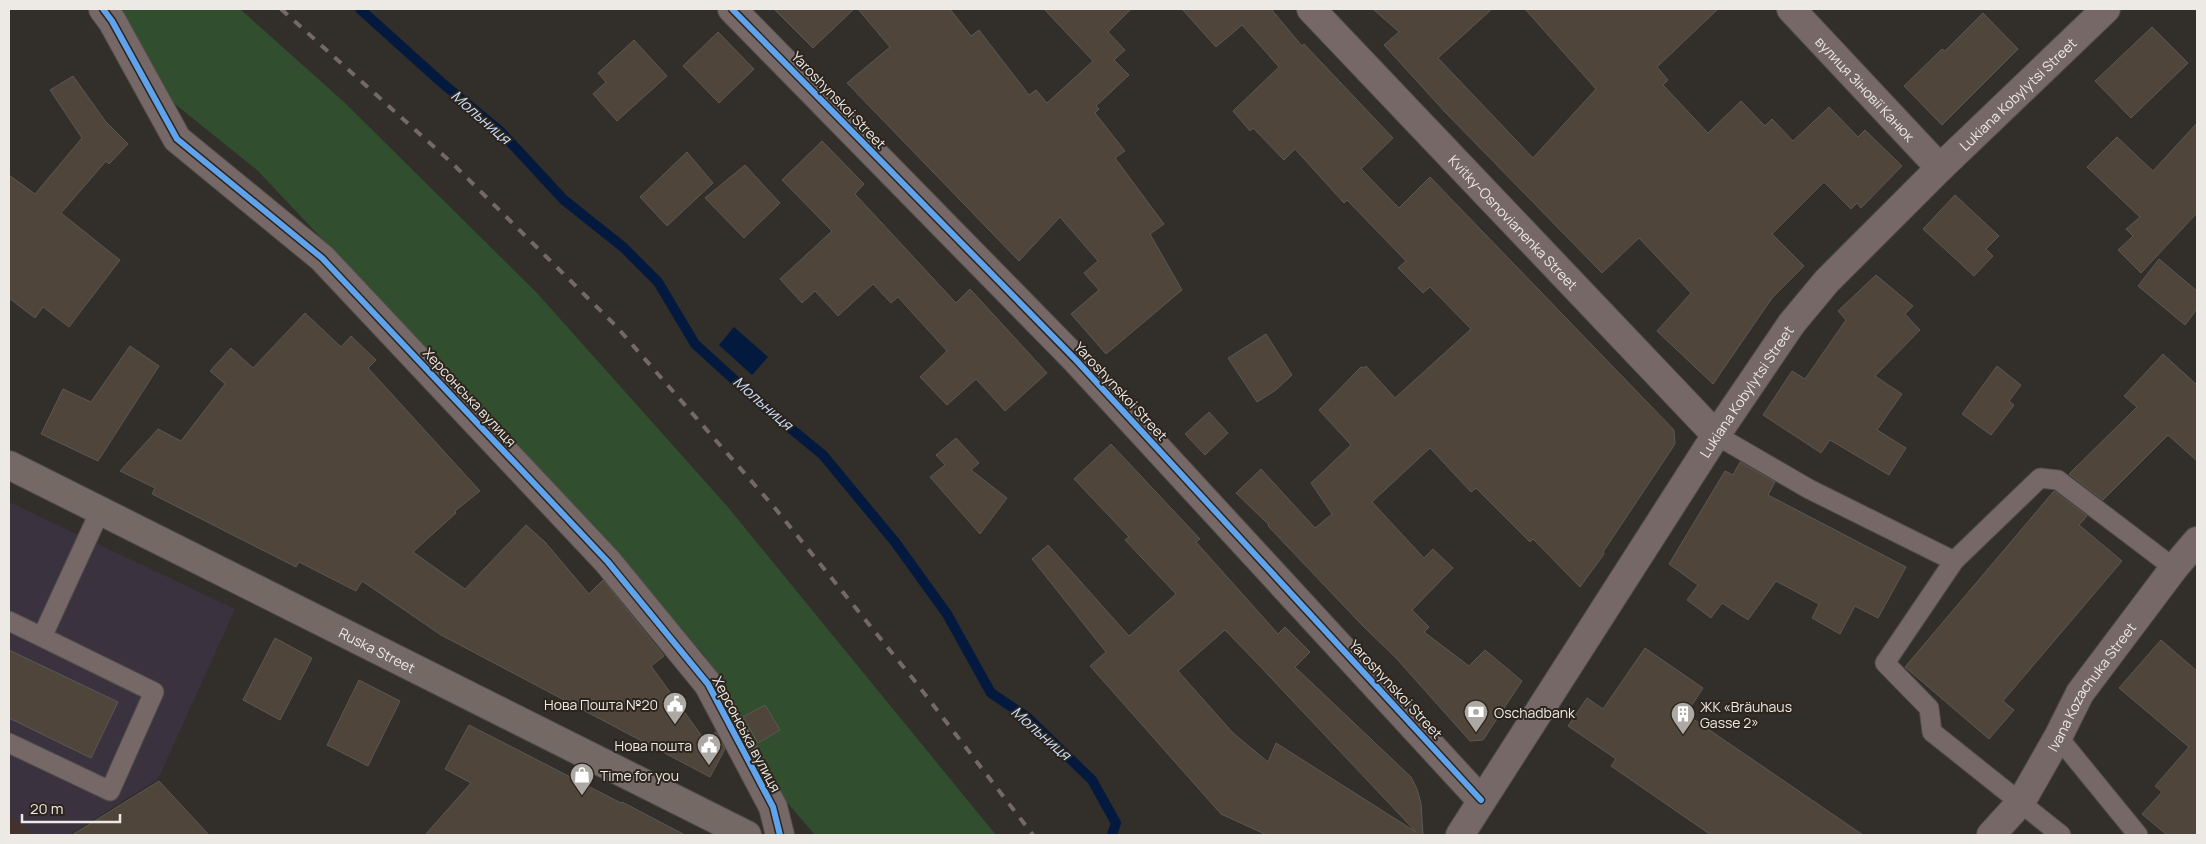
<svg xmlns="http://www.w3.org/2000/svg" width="2206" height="844" font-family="Manrope,sans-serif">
<rect width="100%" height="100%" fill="#322e2a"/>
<!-- commercial -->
<path fill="#42322b" d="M9,815l25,20h-25z"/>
<!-- education -->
<path fill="#3b3240" d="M9,502l226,107 -77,170 -89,56h-35l-25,-20z"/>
<!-- green -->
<path fill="#314f2e" d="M105,9h135l104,93 193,191 190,213 269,329h-181l-35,-41 -75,-138 -160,-181 -288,-305 -87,-70z"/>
<!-- water -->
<path fill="#04193e" d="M734,327l34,30 -16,18 -33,-30z"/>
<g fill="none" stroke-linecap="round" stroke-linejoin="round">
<!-- stream -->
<path stroke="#04193e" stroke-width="10" d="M360,9l81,73 59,49 64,69 59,47 35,35 37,62 66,60 62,51 72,87 52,72 44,79 36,24 65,63 24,43 -4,12"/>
</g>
<!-- building -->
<path fill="#4f453a" stroke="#5b5855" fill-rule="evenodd" d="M774,9h80l-41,39z
M858,9h92l21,27 8,-6 50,65 7,-5 11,13 46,-42 -49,-52h87l-23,23 17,18 -11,10 15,15 -33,31 3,3 -4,4 30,38 -10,7 49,66 -14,10 32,56 -76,64 -35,-40 28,-24 -15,-17 14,-12 -38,-44 -41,44 -172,-178 43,-36z
M1182,9h89l31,37 2,-2 89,94 -32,31 38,39 31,-31 244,253 1,14 -72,108 1,2 -24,33 -47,-48 -3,3 -54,-54 -5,4 -41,-44 -58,54 52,56 9,-9 20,19 -41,42 17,17 -5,5 45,34 16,-16 37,31 -39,59 -13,1 -74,-83 -34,-33 -94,-99 1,-1 -33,-32 25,-24 54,59 17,-14 -21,-31 40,-38 -32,-35 42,-43 2,1 3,-2 29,32 76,-69 -41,-42 -7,6 -25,-25 8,-7 -59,-61 -3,3 -49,-54 -11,11 -31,-32 -3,3 -17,-20 46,-44 -37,-42 -26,22z
M1373,9h119l-54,49 95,100 63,-69 -71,-80h193l-61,58 11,13 -5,5 45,48 33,-32 24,25 7,-7 21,22 36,-34 29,30 7,-7 37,36 -41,42 -4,-5 -6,6 -27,-27 -52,52 32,32 -32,32 -59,86 -56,-53 34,-38 -52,-55 -37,35 -157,-161 -61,-67 15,-13z
M1983,13l35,36 -76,76 -38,-39 38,-37 3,2z
M2152,27l36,36 -57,55 -36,-37z
M718,32l36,37 -35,34 -36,-37z
M634,40l33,36 -50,45 -24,-27 13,-12 -8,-9z
M73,76l33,46 22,22 -19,20 -3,-3 -45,52 59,47 -51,67 -26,-20 -8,11 -26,-20v-123l26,19 47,-56 -32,-48z
M2197,123v90l-56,60 -23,-23 15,-14 -7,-7 14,-12 -53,-50 30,-30 36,34z
M822,141l42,43 -9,10 101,109 14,-14 77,84 -42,38 -29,-32 -29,26 -27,-28 27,-26 -49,-54 -7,6 -18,-19 -35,32 -23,-25 -13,12 -22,-24 52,-48 -50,-51z
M687,152l26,31 -46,43 -27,-29z
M745,165l35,38 -36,35 -39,-40z
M1955,195l44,41 -13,13 7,7 -19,20 -51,-47z
M2159,259l38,32v18l-12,16 -47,-39z
M1876,275l37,31 -8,8 15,16 -45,46 27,18 -25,36 29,18 -17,27 -59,-35 -9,13 -58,-38 29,-44 13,8 41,-59 -8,-9z
M305,313l36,34 10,-11 25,24 -8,8 112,123 -25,20 1,2 -43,39 52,37 61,-64 19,17 44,52 14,-14 61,76 -13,10 53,73 12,-7 9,17 -15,28 -269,-142 -79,-54 -6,10 -57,-29 -3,5 -144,-73 3,-6 -35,-17 38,-42 23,12 44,-57 -15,-13 21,-23 22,20z
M1266,334l26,41 -16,15 -19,12 -29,-44z
M130,346l29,20 -61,95 -57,-27 22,-45 28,13z
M2163,354l34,31v76l-29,-26 -65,65 -34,-26 68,-67 -13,-11z
M1997,366l24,19 -12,16 5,4 -23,30 -29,-21z
M1209,412l19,21 -23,22 -20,-21z
M956,438l23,25 -8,7 36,28 -27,36 -50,-57 15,-12 -9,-10z
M1111,444l89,95 -4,3 82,92 7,-7 25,25 -15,15 116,110 6,12 4,14 2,32h-156l-46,-21 -131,-148 16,-14 -74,-93 16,-14 81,91 47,-42 -51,-54 4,-3 -55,-58zM1225,630l31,32 160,170 -140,-89 -8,19 -35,-29 -55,-62z
M1740,462l35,20 -7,13 138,72 -28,51 -23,-12 -15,28 -28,-16 7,-14 -43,-23 -28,39 -26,-17 -11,15 -24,-18 11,-15 -29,-21 56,-93 8,4z
M2054,491l33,25 -8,9 43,36 -119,140 11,9 -25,29 -84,-72z
M275,638l37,20 -32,62 -37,-20z
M2161,640l36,31v164h-30l-25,-21 20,-22 -7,-6 34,-39 -70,-59z
M1645,648l58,40 -17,26 177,121h-152l-100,-69 5,-7 -48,-33 19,-28 16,11z
M9,650l109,52 -27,56 -82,-40z
M359,680l41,21 -32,65 -41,-21z
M765,705l15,25 -22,13 -15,-26z
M469,725l152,78 1,-1 63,33h-260l46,-52 -26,-14z
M159,781l50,54h-137z"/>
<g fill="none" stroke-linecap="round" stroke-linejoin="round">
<defs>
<path id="service" d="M1716,435l93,54 145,72 86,-83 18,2 116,88
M1954,561l-69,102 44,45 3,24 129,103
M9,621l33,16
M2058,737l80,98
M9,743l101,48 44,-99 -112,-55 58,-126"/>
<g id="minor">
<path d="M103,9l9,12 65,118 145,119 286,304 100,122 65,123 7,28"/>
<path id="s1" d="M1311,9l405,426"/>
<path id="s2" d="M1791,9l149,159"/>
<path id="s3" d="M1991,835l30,-33 37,-65 22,-44 94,-125 23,-27"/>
</g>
<g id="tertiary">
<path d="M732,9l344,351 405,440"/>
<path id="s4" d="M1460,835l256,-400 76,-112 35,-42 113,-113 166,-159"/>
</g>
<g id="primary">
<path id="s5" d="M9,465l738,370"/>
</g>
</defs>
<!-- service casing -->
<use href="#service" stroke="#4f4c49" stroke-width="21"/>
<!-- minor casing -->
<use href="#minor" stroke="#4f4c49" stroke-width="30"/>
<!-- tertiary casing -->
<use href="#tertiary" stroke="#4f4c49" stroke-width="30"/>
<!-- primary casing -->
<use href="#primary" stroke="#4f4c49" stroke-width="30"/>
<!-- service -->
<use href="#service" stroke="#766866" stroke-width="19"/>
<!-- minor -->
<use href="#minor" stroke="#766866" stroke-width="28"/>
<!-- tertiary -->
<use href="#tertiary" stroke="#766866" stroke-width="28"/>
<!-- primary -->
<use href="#primary" stroke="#756966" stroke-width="28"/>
<!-- rail -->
<path stroke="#736a68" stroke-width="4" stroke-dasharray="9 9" stroke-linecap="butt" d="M281,9l172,155 163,162 158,181 140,173 119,155"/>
<defs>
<path id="cycleway" d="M103,9l9,12 65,118 145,119 286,304 100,122 65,123 7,28
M732,9l344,351 405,440"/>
</defs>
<!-- cycleway casing -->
<use href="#cycleway" stroke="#2c251d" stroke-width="9"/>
<!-- cycleway -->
<use href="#cycleway" stroke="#60a3ed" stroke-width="6"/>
</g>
<!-- icons -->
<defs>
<symbol id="civic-pin" viewBox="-11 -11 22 30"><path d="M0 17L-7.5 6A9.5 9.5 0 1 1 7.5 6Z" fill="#aca8a3" stroke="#2c251d"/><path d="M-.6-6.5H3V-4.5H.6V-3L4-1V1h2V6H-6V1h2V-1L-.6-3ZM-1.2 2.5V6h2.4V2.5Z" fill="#fff"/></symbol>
<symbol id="bank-pin" viewBox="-11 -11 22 30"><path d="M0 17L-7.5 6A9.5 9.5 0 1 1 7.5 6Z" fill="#aca8a3" stroke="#2c251d"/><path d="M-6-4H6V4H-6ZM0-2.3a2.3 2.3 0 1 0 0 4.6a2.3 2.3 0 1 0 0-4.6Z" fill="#fff"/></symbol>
<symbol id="building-pin" viewBox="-11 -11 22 30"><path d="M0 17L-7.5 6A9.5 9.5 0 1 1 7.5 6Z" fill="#aca8a3" stroke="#2c251d"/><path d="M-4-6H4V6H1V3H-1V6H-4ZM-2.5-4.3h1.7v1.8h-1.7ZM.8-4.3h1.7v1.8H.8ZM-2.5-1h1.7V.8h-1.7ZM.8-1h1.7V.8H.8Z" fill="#fff"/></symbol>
<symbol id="shop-pin" viewBox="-11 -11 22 30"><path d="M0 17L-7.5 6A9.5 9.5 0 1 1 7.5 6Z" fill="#aca8a3" stroke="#2c251d"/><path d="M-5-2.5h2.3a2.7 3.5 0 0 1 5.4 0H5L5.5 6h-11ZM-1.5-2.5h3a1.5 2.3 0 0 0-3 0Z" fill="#fff"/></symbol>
</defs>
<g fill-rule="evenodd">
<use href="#civic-pin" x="661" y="690" width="28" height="38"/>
<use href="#bank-pin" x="1462" y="698" width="28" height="38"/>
<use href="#building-pin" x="1669" y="700" width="28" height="38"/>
<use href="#civic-pin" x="695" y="731" width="28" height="38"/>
<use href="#shop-pin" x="568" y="761" width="28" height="38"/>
</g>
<g text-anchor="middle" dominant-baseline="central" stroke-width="4" stroke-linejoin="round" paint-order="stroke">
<!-- street labels -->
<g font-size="14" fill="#ede9e4" stroke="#2c251d">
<text stroke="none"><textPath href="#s2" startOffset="109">вулиця Зіновії Канюк</textPath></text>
<text stroke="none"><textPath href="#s4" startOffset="932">Lukiana Kobylytsi Street</textPath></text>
<text transform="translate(839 100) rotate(46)">Yaroshynskoi Street</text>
<text stroke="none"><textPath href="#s1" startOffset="294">Kvitky-Osnovianenka Street</textPath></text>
<text transform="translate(1121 391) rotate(47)">Yaroshynskoi Street</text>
<text stroke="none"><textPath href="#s4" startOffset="528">Lukiana Kobylytsi Street</textPath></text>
<text transform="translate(470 397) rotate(47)">Херсонська вулиця</text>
<text stroke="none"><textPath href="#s5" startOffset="412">Ruska Street</textPath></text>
<text stroke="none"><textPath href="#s3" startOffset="180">Ivana Kozachuka Street</textPath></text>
<text transform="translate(1396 689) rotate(47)">Yaroshynskoi Street</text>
<text transform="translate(747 734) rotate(62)">Херсонська вулиця</text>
</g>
<!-- poi labels -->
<g font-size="14" fill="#ede9e4" stroke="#2c251d" text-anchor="start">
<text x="658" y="704" text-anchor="end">Нова Пошта №20</text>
<text x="1700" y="706">ЖК «Bräuhaus<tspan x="1700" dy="16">Gasse 2»</tspan></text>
<text x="1494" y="712">Oschadbank</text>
<text x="692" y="745" text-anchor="end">Нова пошта</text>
<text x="600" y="775">Time for you</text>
</g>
<!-- water labels -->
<g font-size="15" font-style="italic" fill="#cde1ff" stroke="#2c251d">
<text transform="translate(481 117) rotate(41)">Мольниця</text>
<text transform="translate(763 403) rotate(41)">Мольниця</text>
<text transform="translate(1041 733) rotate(41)">Мольниця</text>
</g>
</g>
<!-- border -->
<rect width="2206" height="844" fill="none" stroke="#ede9e4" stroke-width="20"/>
<!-- scale -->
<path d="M22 814v8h98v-8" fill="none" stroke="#ede9e4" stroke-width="2.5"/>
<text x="30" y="814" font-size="15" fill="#ede9e4" stroke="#2c251d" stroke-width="4" paint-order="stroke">20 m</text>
</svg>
